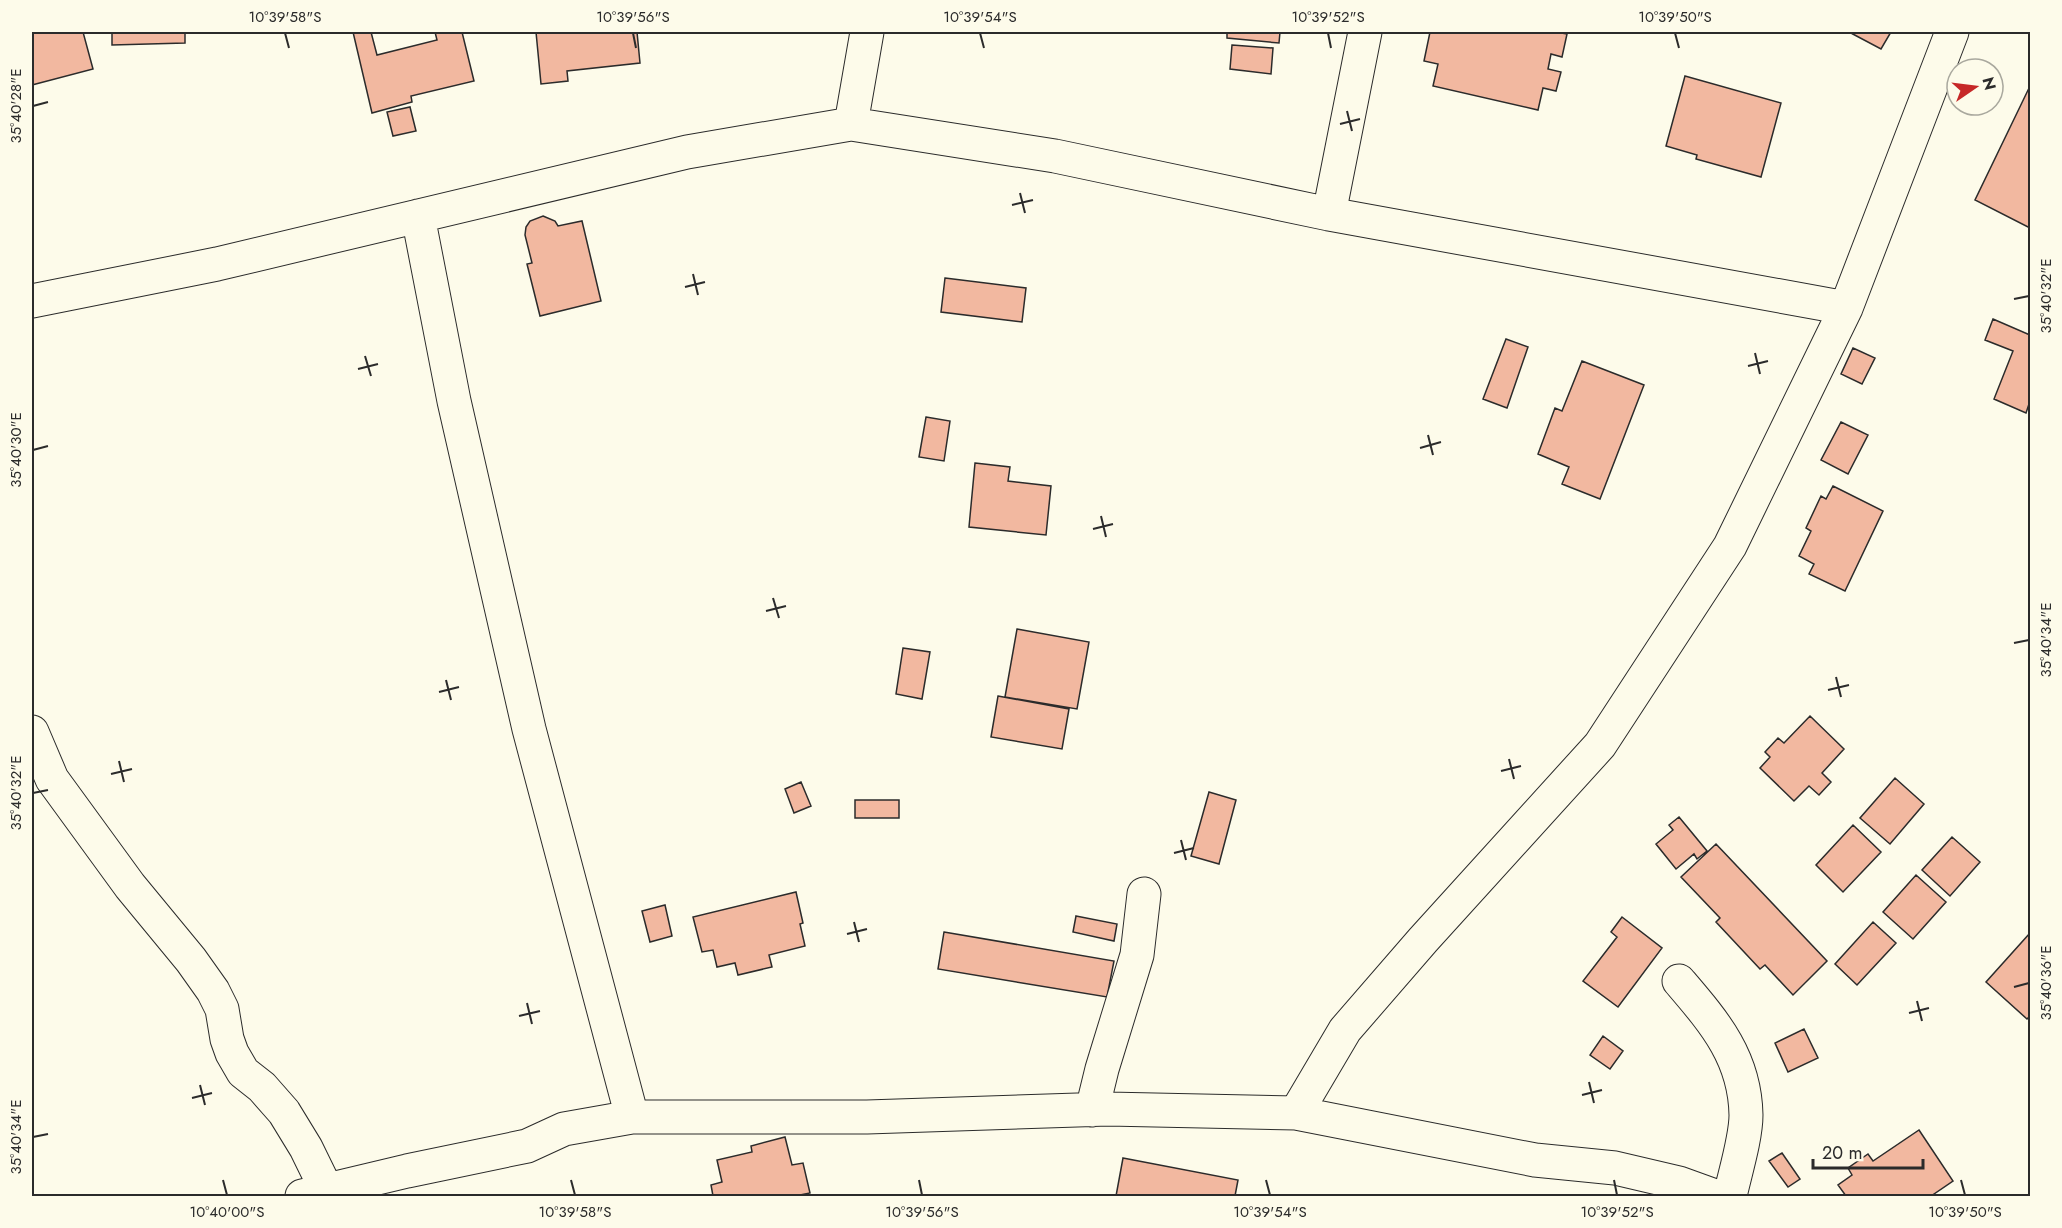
<svg xmlns="http://www.w3.org/2000/svg" width="2062" height="1228" font-family="Jost,sans-serif">
<rect width="100%" height="100%" fill="#fdfbea"/>
<!-- building -->
<path fill="#f2b8a0" stroke="#2b2b2b" stroke-width="1.5" d="M32,32h51l10,37 -61,16z
M112,32h73v11l-73,2z
M353,32h18l6,23 60,-15 -2,-8h27l12,49 -63,15 1,6 -40,11z
M536,32h101l3,31 -73,8 1,10 -27,3z
M1227,32h53l-1,11 -52,-5z
M1430,32h126l11,2 -5,23 -11,-3 -3,15 13,3 -5,19 -13,-3 -5,22 -105,-24 5,-22 -14,-3z
M1849,32h42l-10,17z
M1232,45l41,3 -2,26 -41,-5z
M1685,76l96,27 -20,74 -65,-18 1,-4 -31,-9z
M2030,86v142l-55,-28z
M410,107l6,24 -23,5 -6,-24z
M543,216l12,5 3,5 24,-5 19,80 -61,15 -13,-52 5,-1 -7,-28 1,-8 4,-6z
M945,278l81,10 -4,34 -81,-10z
M1993,319l37,16v66l-4,12 -32,-14 19,-48 -28,-11z
M1506,339l22,8 -21,61 -24,-9z
M1853,348l22,10 -13,26 -21,-10z
M1582,361l62,24 -44,114 -38,-15 7,-17 -31,-13 17,-46 7,3z
M926,417l24,4 -6,40 -25,-4z
M1841,422l27,13 -20,39 -27,-14z
M975,463l35,4 -2,14 43,5 -5,49 -77,-8z
M1833,486l50,25 -38,80 -36,-17 5,-10 -15,-8 12,-25 -5,-3 15,-32 5,3z
M1017,629l72,13 -12,67 -72,-12z
M903,648l27,4 -8,47 -26,-5z
M998,696l71,13 -7,40 -71,-12z
M1810,716l34,33 -22,24 9,9 -12,13 -10,-9 -15,15 -34,-33 10,-11 -5,-5 13,-14 6,5z
M1895,778l29,26 -34,40 -30,-26z
M801,782l10,24 -17,7 -9,-24z
M1209,792l27,8 -17,64 -28,-8z
M855,800h44v18h-44z
M1679,817l28,34 -10,8 -3,-5 -18,15 -20,-25 17,-14 -4,-5z
M1853,825l28,27 -38,40 -27,-27z
M1952,837l28,25 -30,34 -28,-26z
M1716,844l111,117 -34,34 -28,-30 -5,4 -44,-47 4,-4 -39,-41z
M1916,875l30,27 -33,37 -30,-27z
M796,892l7,31 -3,1 5,22 -36,9 3,12 -34,8 -3,-12 -18,4 -4,-17 -11,2 -9,-35z
M665,905l7,31 -22,6 -8,-31z
M1076,916l41,8 -3,17 -41,-9z
M1622,917l40,31 -44,59 -35,-26 34,-44 -6,-5z
M1873,922l23,21 -39,42 -22,-21z
M944,932l170,29 -7,36 -169,-28z
M2030,933v83l-3,3 -41,-37z
M1804,1029l14,29 -30,14 -13,-29z
M1603,1036l20,15 -13,18 -20,-14z
M1919,1130l34,51 -22,15h-85l-8,-11 14,-10 -4,-7 20,-14 5,7z
M785,1137l7,28 11,-2 7,30 -15,3h-82l-2,-11 11,-3 -5,-22 35,-8 -1,-6z
M1782,1153l18,26 -12,8 -19,-26z
M1123,1158l115,22 -3,16h-119z"/>
<g fill="none" stroke-linecap="round" stroke-linejoin="round">
<defs>
<path id="minor" d="M851,124l16,-92
M1329,214l36,-182
M418,216l36,185 75,328 103,388
M32,301l185,-37 470,-112 164,-28 204,32 274,58 517,94
M32,732l20,47 78,107 61,74 22,31 9,18 5,30 5,14 11,19 19,15 22,25 22,36 21,43
M1679,981c35,41 66,76 67,134 0,23 -11,58 -16,81
M1092,1110l10,-41 35,-114 7,-61
M1296,1113l49,-83 78,-90 177,-195 130,-199 116,-238 106,-276
M302,1196l105,-25 120,-25 37,-17 68,-12h235l241,-8 188,4 239,47 80,8 64,15 36,13"/>
</defs>
<!-- minor casing -->
<use href="#minor" stroke="#2b2b2b" stroke-width="35"/>
<!-- minor -->
<use href="#minor" stroke="#fdfbea" stroke-width="33"/>
</g>
<!-- ticks -->
<path fill="none" stroke="#2b2b2b" stroke-width="2" d="M285,33l4,15M633,33l3,15M980,33l4,15M1328,33l3,15M1675,33l4,15M33,106l15,-4M1347,111l5,20M1340,124l20,-5M1020,193l5,20M1012,205l21,-5M693,274l5,21M685,287l20,-5M2014,299l15,-3M1755,353l5,21M365,356l6,20M1748,366l20,-5M358,369l20,-5M1428,435l5,20M1420,448l21,-6M33,450l15,-4M1101,516l5,21M1093,529l20,-5M773,598l6,20M766,611l20,-5M2014,643l15,-3M1836,677l5,20M446,680l5,20M1828,690l21,-5M439,692l20,-5M1509,759l5,20M119,761l5,21M1501,771l20,-5M111,774l21,-5M33,793l15,-3M1181,840l5,20M1174,853l20,-5M854,922l5,20M847,934l20,-5M2014,987l15,-4M1917,1001l5,20M527,1003l5,21M1909,1013l20,-5M519,1016l21,-5M1589,1082l5,21M200,1085l5,20M1582,1095l20,-5M192,1098l20,-5M33,1137l15,-3M223,1180l4,15M571,1180l4,15M919,1180l3,15M1266,1180l4,15M1614,1180l3,15M1961,1180l4,15"/>
<!-- border -->
<rect width="2062" height="1228" fill="none" stroke="#fdfbea" stroke-width="66"/>
<!-- north arrow -->
<g transform="translate(1975 87) rotate(76)"><circle r="28" fill="#fdfbea" stroke="#a9a89e" stroke-width="1.5"/>
<path d="M0-4.5L10 22L0 15L-10 22Z" fill="#c62828"/>
<text y="-9" font-size="16" font-weight="bold" text-anchor="middle" fill="#2b2b2b">N</text>
</g>
<!-- scale -->
<path d="M1813 1159v9h110v-9" fill="none" stroke="#2b2b2b" stroke-width="3"/>
<text x="1822" y="1159" font-size="18" fill="#2b2b2b" stroke="#fdfbea" stroke-width="4.5" paint-order="stroke">20 m</text>
<rect x="33" y="33" width="1996" height="1162" fill="none" stroke="#2b2b2b" stroke-width="2"/>
<g font-size="15" text-anchor="middle" fill="#2b2b2b">
<text x="285" y="22">10°39'58"S</text>
<text x="633" y="22">10°39'56"S</text>
<text x="980" y="22">10°39'54"S</text>
<text x="1328" y="22">10°39'52"S</text>
<text x="1675" y="22">10°39'50"S</text>
<text transform="translate(16 106) rotate(-90)" y="5">35°40'28"E</text>
<text transform="translate(2046 296) rotate(-90)" y="5">35°40'32"E</text>
<text transform="translate(16 450) rotate(-90)" y="5">35°40'30"E</text>
<text transform="translate(2046 640) rotate(-90)" y="5">35°40'34"E</text>
<text transform="translate(16 793) rotate(-90)" y="5">35°40'32"E</text>
<text transform="translate(2046 983) rotate(-90)" y="5">35°40'36"E</text>
<text transform="translate(16 1137) rotate(-90)" y="5">35°40'34"E</text>
<text x="227" y="1217">10°40'00"S</text>
<text x="575" y="1217">10°39'58"S</text>
<text x="922" y="1217">10°39'56"S</text>
<text x="1270" y="1217">10°39'54"S</text>
<text x="1617" y="1217">10°39'52"S</text>
<text x="1965" y="1217">10°39'50"S</text>
</g>
</svg>
